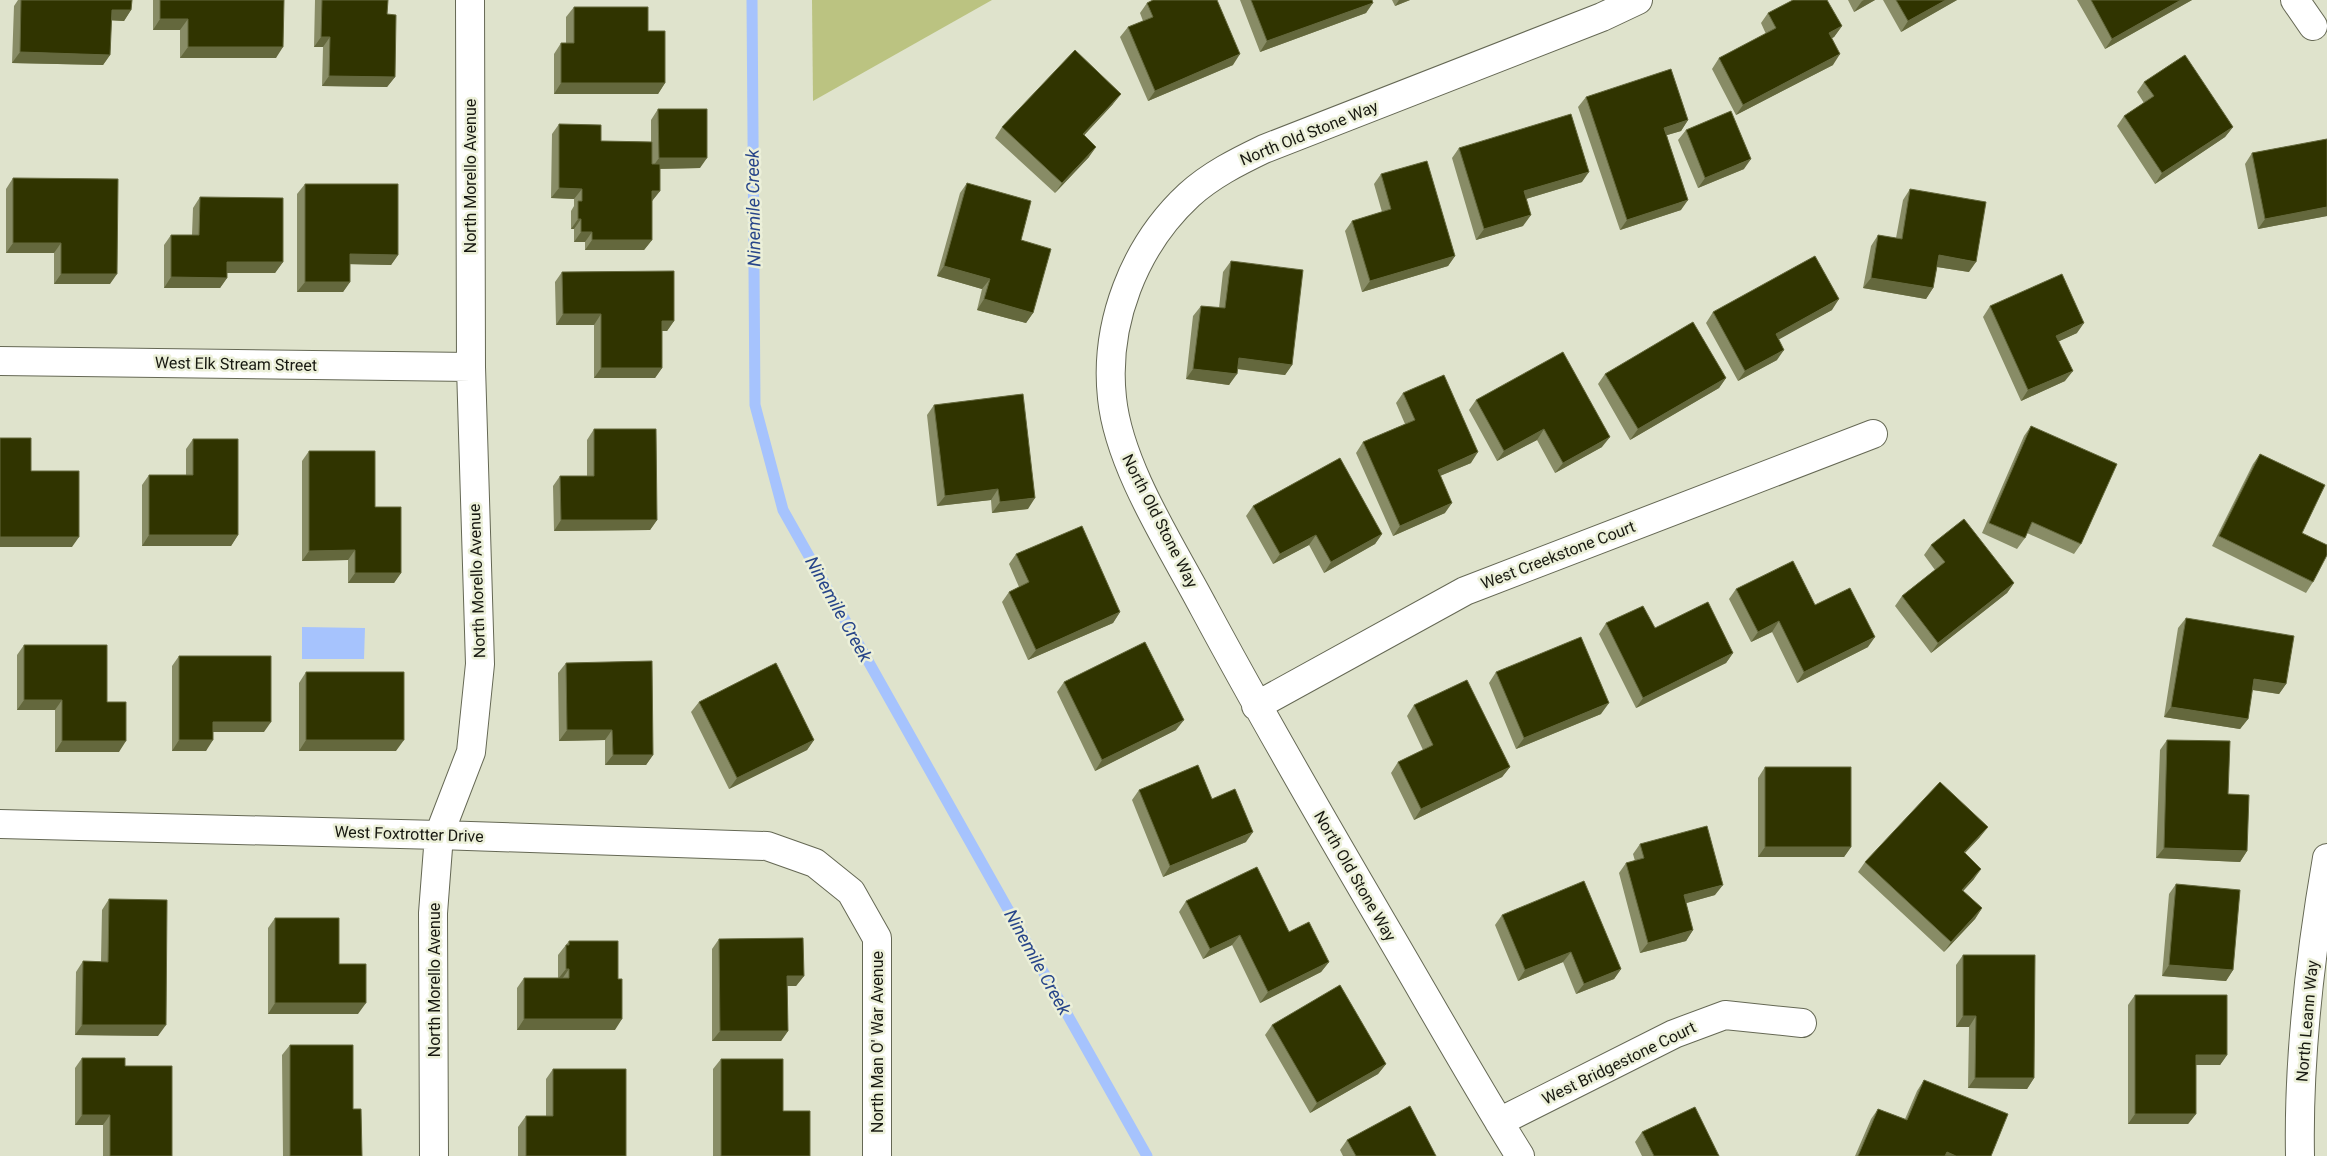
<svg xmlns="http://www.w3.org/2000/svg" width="2327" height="1156" font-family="Roboto,sans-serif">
<rect width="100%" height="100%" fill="#dfe3cc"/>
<!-- green -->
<path fill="#bbc381" d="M812,0h180l-179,101z"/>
<!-- water -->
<path fill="#a6c3fd" d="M302,627l63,1 -1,31h-62z"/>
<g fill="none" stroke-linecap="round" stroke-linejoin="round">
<!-- stream -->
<path stroke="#a6c3fd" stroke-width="11" d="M752,0l3,405 28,105 364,646"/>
<defs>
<path id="minor" d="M2295,0l18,26
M0,361l471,6
M1256,706l209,-115 408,-157
M0,824l439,11 328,11 48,17 36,29 26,46v218
M1499,1122l175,-88 51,-19 77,8
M434,1156l-1,-243 6,-78 32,-83 9,-88 -9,-297 -1,-367
M1520,1156c-48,-77 -92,-156 -138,-234 -61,-104 -121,-208 -178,-314 -32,-61 -85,-141 -92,-210 -8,-74 22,-152 77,-203 22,-20 48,-33 75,-46l338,-132 36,-17
M2300,1156c-2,-100 10,-200 27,-298"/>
</defs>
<!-- minor casing -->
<use href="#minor" stroke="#656854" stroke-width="30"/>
<!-- minor -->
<use href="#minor" stroke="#fff" stroke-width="28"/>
</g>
<!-- wall -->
<path fill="#888c66" d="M18,0h114l-1,10 -7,11 -13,-1 -1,35 -7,10 -91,-2 2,-57z
M153,0h131l-8,58h-96v-28h-27z
M315,0h73l-1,14 8,63 -8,10 -65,-1 1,-39h-9z
M1240,0h132l-6,13 -106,39z
M1392,0h18l-15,6z
M1848,0h27l-21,12z
M1883,0h74l-56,32z
M2077,0h115l-87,49z
M1147,3l86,62 -85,36 -28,-64 8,-10 15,-6 -3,-8z
M574,7l74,24 17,52 -7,11h-104v-40l7,-11h5v-26z
M1768,13l74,13 -8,11 -2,1 1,27 -97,50 -24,-46 7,-11 47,-24 -5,-11z
M2144,82l89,45 -8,10 -70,47 -38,-58 7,-10 20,-13 -7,-11z
M1586,97l102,23 -7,11 -14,4 14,75 -61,20 -42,-123z
M1113,104l-29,31 5,22 -34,36 -60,-55 7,-11z
M658,109l42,59 -40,1v22l-8,10v39l-8,10h-59v-8h-11v-13h-3v-18l3,-5v-7l-23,-1 1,-64 7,-10 42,17 50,1v-22z
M1686,130l58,39 -46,19 -20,-48z
M2327,139v77l-69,13 -13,-65 7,-11z
M1459,148l123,34 -56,17 -3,27 -47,14 -24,-82z
M1381,174l74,82 -7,10 -86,26 -17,-61 7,-10 30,-9 -8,-28z
M13,178l97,106h-56v-31h-48v-64z
M967,183l54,57 12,73 -7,10 -49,-13 5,-21 -45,-13 23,-83z
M305,184l93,71 -7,10 -41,-1v18l-7,10h-46v-98z
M1910,189l59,83 -32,-5 -4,21 -7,11 -63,-11 8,-42 7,-11 18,3 7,-38z
M200,197l83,65 -8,11h-48v5l-7,10h-56v-43l7,-10h21l1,-27z
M1231,261l61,104 -7,10 -48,-6 -8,16 -43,-6 7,-63 8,-10 18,2 4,-36z
M562,272l112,49 -7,10h-5v37l-7,10h-61v-53h-38l-1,-43z
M1990,306l87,27 -18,8 6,40 -44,20 -38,-84z
M1832,310l-54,29 -1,21 -39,21 -32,-58 7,-11z
M1605,374l121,4 -7,10 -89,52 -32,-56z
M1403,393l68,70 -31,13 5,37 -52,23 -37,-83 7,-11 42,-18 -9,-21z
M1476,400l126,47 -47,26 -18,-33 -40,21 -28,-51z
M934,405l94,104 -36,4 -1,-13 -54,6 -10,-91z
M2031,426l50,118 -7,10 -47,-21 -2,5 -8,11 -35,-16 42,-97z
M594,429l63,91 -7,10 -96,1 -1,-45 7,-10h27v-36z
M193,439l45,96 -7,11h-89v-61l7,-10h37v-26z
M309,451l92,122 -7,10h-46v-23l-46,1v-100z
M2260,454l42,79 11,49 -7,11 -94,-47 41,-82z
M1253,506l129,28 -7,10 -51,29 -15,-28 -36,19 -27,-48z
M1931,545l83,38 -7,10 -76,60 -36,-47 7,-10 33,-26 -11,-15z
M1016,554l104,58 -7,11 -85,37 -26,-58 7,-10 10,-5 -10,-23z
M1736,589l132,58 -71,36 -25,-51 -21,10 -22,-43z
M2186,618l100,66 -7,10 -27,-4 -4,29 -8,10 -76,-12 14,-89z
M1606,623l49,5 78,25 -7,10 -90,45 -37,-74z
M24,645l83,57 12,50h-64v-42h-38v-55z
M179,656l85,76h-51l-7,19h-34v-85z
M566,663l87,92 -7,10h-41v-25l-46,1 -1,-68z
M306,672l90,79h-97v-68z
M1496,672l105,42 -85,35 -27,-66z
M1064,682l112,48 -81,41 -38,-79z
M699,702l115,38 -7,10 -78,39 -38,-77z
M1414,705l96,62 -8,10 -88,43 -23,-47 7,-11 25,-12 -16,-34z
M2167,740l61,54 19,57 -7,11 -84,-4 4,-108z
M1765,767l86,80 -7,10h-86v-79z
M1139,790l73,9 34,43 -83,35 -31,-77z
M1980,837l-15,16 9,26 -11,12 19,17 -7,11 -31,33 -86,-80 7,-10z
M1640,844l75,51 -29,8 7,27 -7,11 -46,12 -21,-80 7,-10 9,-2 -2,-7z
M2176,884l57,86 -7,11 -64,-5 7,-82z
M109,899l49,137 -83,-1 1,-63 7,-11 18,1 1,-52z
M1186,901l103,31 40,30 -8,10 -61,31 -28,-58 -29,14 -24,-47z
M1502,915l119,54 -7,10 -38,15 -13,-32 -45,19 -23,-56z
M275,918l64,46 19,50h-90v-86z
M719,939l85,37 -8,10h-9l1,45 -7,10h-69v-92z
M569,941l46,89h-98v-42l7,-10h34v-23z
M1963,955l71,123 -7,11 -59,-1 1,-61h-13v-62z
M2135,995l92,60 -7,10h-24v49l-8,10h-60v-119z
M1272,1025l114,39 -8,10 -68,39 -45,-78z
M290,1045l63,64 9,47h-79l-1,-101z
M82,1058l43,8 47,90h-69v-31h-28v-57z
M721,1059l62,52 27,45h-97v-87z
M553,1069l73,87h-108v-29l8,-11h20v-37z
M1924,1080l67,76h-136l16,-37 7,-10 27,10 12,-28z
M1642,1132l77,24h-77l-7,-14z
M1347,1140l89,16h-93l-3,-6z"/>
<!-- shaded-wall -->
<path fill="#64683d" d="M1399,0h11l-15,6z
M1864,0h11l-21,12 8,-11z
M1946,0h11l-56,32 7,-11z
M2181,0h11l-87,49 7,-10z
M1373,3l-7,10 -106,39 7,-11z
M112,10h19l-7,11 -20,-1z
M160,19h28l-8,11h-27z
M1842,26l-8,11 -12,6 7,-10z
M321,37h9l-7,10h-9z
M188,47h95l-7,11h-96z
M20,52l90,3 -7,10 -91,-2z
M1240,54l-7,11 -85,36 7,-10z
M1840,54l-7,11 -97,50 7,-10z
M329,76l66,1 -8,10 -65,-1z
M561,83h104l-7,11h-104z
M1121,94l-8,10 -37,40 7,-10z
M1688,120l-7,11 -24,7 7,-10z
M2233,127l-8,10 -70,47 7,-11z
M1096,147l-7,10 -34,36 7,-10z
M659,158h48l-7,10 -49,1z
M1751,159l-7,10 -46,19 7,-10z
M1589,172l-7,10 -66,20 8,-11z
M559,188l23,1 -8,10 -23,-1z
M652,191h8l-8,10h-8z
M1688,200l-7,10 -61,20 7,-10z
M2327,207v9l-69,13 7,-10z
M1531,215l-8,11 -47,14 8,-11z
M578,219h3l-7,10h-3z
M581,232h11l-7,10h-11z
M592,240h60l-8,10h-59z
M13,243h48l-7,10h-48z
M350,254l48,1 -7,10 -48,-1z
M1939,255l37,7 -7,10 -38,-6z
M1455,256l-7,10 -86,26 8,-11z
M227,262h56l-8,11h-55z
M944,266l46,13 -8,10 -45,-13z
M61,274h56l-7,10h-56z
M171,277l56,1 -7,10h-56z
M1871,278l62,10 -7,11 -63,-11z
M305,282h45l-7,10h-46z
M984,299l49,14 -7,10 -49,-13z
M1839,299l-7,11 -63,35 7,-11z
M563,314h38l-7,11h-38z
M662,321h12l-7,10h-12z
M2084,323l-7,10 -28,13 7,-10z
M1784,350l-7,10 -39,21 7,-10z
M1239,358l53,7 -7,10 -54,-7z
M601,368h61l-7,10h-61z
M1193,369l44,5 -8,11 -43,-6z
M2073,371l-8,10 -44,20 7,-11z
M1726,378l-7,10 -89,52 8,-11z
M1544,429l-7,11 -40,21 7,-10z
M1610,437l-8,10 -47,26 8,-10z
M1478,452l-7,11 -41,17 8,-10z
M998,489l-7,11 -54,6 8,-10z
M1035,498l-7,11 -36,4 8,-11z
M1452,503l-7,10 -52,23 7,-10z
M561,520h96l-7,10 -96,1z
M1382,534l-7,10 -51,29 7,-11z
M149,535h89l-7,11h-89z
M1316,535l-7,10 -36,19 7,-10z
M0,537h79l-7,10h-72z
M355,550l-7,10 -46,1 7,-10z
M355,573h46l-7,10h-46z
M2014,583l-7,10 -76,60 7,-10z
M1120,612l-7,11 -85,37 8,-10z
M1779,621l-7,11 -21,10 7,-10z
M1875,637l-7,10 -71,36 7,-11z
M1733,653l-7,10 -90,45 7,-10z
M2254,679l32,5 -7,10 -32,-5z
M24,700h38l-7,10h-38z
M1609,703l-8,11 -85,35 8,-11z
M2171,707l77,12 -8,10 -76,-12z
M1184,720l-8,10 -81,41 7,-11z
M213,722h58l-7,10h-58z
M567,730h45l-7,10 -46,1z
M179,740h34l-7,11h-34z
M306,740h98l-8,11h-97z
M814,740l-7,10 -78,39 8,-11z
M62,741h64l-7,11h-64z
M613,755h40l-7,10h-41z
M1510,767l-8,10 -88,43 7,-11z
M1988,827l-8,10 -24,25 8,-10z
M1253,832l-7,10 -83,35 7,-11z
M1765,847h86l-7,10h-86z
M2164,848l83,3 -7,11 -84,-4z
M1981,869l-7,10 -19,21 7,-10z
M1723,885l-8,10 -39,11 8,-11z
M1982,908l-7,11 -31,33 7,-10z
M1693,930l-7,11 -46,12 8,-10z
M1240,935l-8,10 -29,14 7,-10z
M1571,952l-8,10 -45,19 7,-11z
M1329,962l-8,10 -61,31 8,-11z
M2169,965l64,5 -7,11 -64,-5z
M566,969h3l-7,10h-4z
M1621,969l-7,10 -38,15 8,-10z
M787,976h17l-8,10h-16z
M275,1003h91l-8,11h-90z
M1963,1016h13l-7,11h-13z
M524,1019h98l-7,11h-98z
M82,1025h84l-8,11 -83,-1z
M720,1031h68l-7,10h-69z
M2196,1055h31l-7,10h-32z
M1386,1064l-8,10 -68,39 7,-10z
M1975,1078h59l-7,11 -59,-1z
M2135,1114h61l-8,10h-60z
M82,1115h28l-7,10h-28z
M1947,1152l9,4h-12z"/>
<!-- building -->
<path fill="#303400" stroke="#64683d" d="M21,0h111l-1,10h-19l-2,45 -90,-3z
M160,0h124l-1,47h-95v-28h-28z
M322,0h66l-1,14 9,1 -1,62 -66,-1 1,-39h-9z
M1153,0h64l23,54 -85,37 -27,-64 25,-10 -6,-14z
M1251,0h121l1,3 -106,38z
M1793,0h34l15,26 -13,7 11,21 -97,51 -24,-47 57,-30 -8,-15z
M1896,0h50l-38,21z
M2091,0h90l-69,39z
M574,7h74v24h17v52h-104v-40h13z
M1075,50l46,44 -38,40 13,13 -34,36 -60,-56z
M2185,55l48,72 -71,46 -38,-57 30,-20 -10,-14z
M1671,69l17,51 -24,8 24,72 -61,20 -41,-123z
M658,109h49v49h-48z
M1731,111l20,48 -46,19 -19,-48z
M1571,114l18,58 -65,19 7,24 -47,14 -25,-81z
M559,124l42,1v16l51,1v22h8v27h-8v49h-60v-8h-11v-13h-3v-18h4v-12l-23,-1z
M2327,139v68l-62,12 -13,-66z
M1427,161l28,95 -85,25 -18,-60 39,-12 -10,-35z
M13,178l105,1 -1,95h-56v-31h-48z
M967,183l64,18 -10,39 30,9 -18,64 -49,-14 6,-20 -46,-13z
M305,184h93v71l-48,-1v28h-45z
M1910,189l76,13 -10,60 -37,-7 -6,33 -62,-10 7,-43 24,4z
M200,197l83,1v64h-56v16l-56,-1v-42h28z
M1815,256l24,43 -63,35 8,16 -39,21 -32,-59z
M1231,261l72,9 -11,95 -53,-7 -2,16 -44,-5 8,-63 24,2z
M674,271v50h-12v47h-61v-54h-38l-1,-42z
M2062,274l22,49 -28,13 17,35 -45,19 -38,-84z
M1693,322l33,56 -88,51 -33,-55z
M1563,352l47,85 -47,26 -19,-34 -40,22 -28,-51z
M1444,375l34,77 -40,18 14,33 -52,23 -37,-84 52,-22 -12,-27z
M1023,394l12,104 -35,4 -2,-13 -53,7 -11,-91z
M2031,426l86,38 -36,80 -49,-22 -7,16 -36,-15z
M594,429h62l1,91h-96l-1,-44h34z
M0,438h31v33h48v66h-79z
M193,439h45v96h-89v-60h44z
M309,451h66v56h26v66h-46v-23l-46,1z
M2260,454l65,31 -23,48 25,12v10l-14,27 -94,-46z
M1340,458l42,76 -51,28 -15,-27 -36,19 -27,-48z
M1964,519l50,64 -76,60 -36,-47 43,-34 -14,-17z
M1082,526l38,86 -84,38 -27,-58 20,-10 -13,-28z
M1793,561l22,44 35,-17 25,49 -71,35 -25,-51 -21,11 -22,-43z
M1708,602l25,51 -90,45 -37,-75 37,-17 12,22z
M2186,618l108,18 -8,48 -32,-5 -6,40 -77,-12z
M1581,637l28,66 -85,35 -28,-66z
M1145,642l39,78 -82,40 -38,-78z
M24,645h83v57h19v39h-64v-41h-38z
M179,656h92v66h-58v18h-34z
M652,661l1,94h-40l-1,-25h-45l-1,-67z
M776,663l38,77 -77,38 -38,-76z
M306,672h98v68h-98z
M1467,680l43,87 -89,42 -23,-47 35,-17 -19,-40z
M2167,740l63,1 -2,53 21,1 -2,56 -83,-3z
M1198,765l14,34 23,-10 18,43 -83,34 -31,-76z
M1765,767h86v80h-86z
M1940,782l48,45 -24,25 17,17 -19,21 20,18 -31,34 -86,-80z
M1707,826l16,59 -39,10 9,35 -45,13 -22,-80 18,-5 -4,-14z
M1257,867l32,65 20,-10 20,40 -61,30 -28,-57 -30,14 -24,-48z
M1584,881l37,88 -37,15 -13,-32 -46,18 -23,-55z
M2176,884l64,6 -7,80 -64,-5z
M109,899l58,1 -1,125h-84l1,-64 25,1z
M275,918h64v46h27v39h-91z
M803,938l1,38h-17l1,55h-68l-1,-92z
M569,941h49v38h4v40h-98v-41h45v-9h-3v-24h3z
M1963,955h72l-1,123h-59l1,-62h-13z
M1340,985l46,79 -69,39 -45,-78z
M2135,995h92v60h-31v59h-61z
M290,1045h63v64h8l1,47h-72z
M82,1058h43v8h47v90h-62v-41h-28z
M721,1059h62v52h27v45h-89z
M553,1069h73v87h-100v-40h27z
M1924,1080l84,34 -17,42h-35l-9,-4 -2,4h-87l20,-47 29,11z
M1410,1106l26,50h-80l-9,-16z
M1695,1107l24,49h-65l-12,-24z"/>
<g text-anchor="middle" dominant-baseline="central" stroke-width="5" stroke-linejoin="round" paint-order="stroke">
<!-- street labels -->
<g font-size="16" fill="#171810" stroke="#ecf0d9">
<text transform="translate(1309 133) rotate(-22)">North Old Stone Way</text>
<text transform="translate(470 176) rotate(-90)">North Morello Avenue</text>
<text transform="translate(236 364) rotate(1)">West Elk Stream Street</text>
<text transform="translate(1160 521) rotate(63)">North Old Stone Way</text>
<text transform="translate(1558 555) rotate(-21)">West Creekstone Court</text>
<text transform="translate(477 581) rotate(-92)">North Morello Avenue</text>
<text transform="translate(409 834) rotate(2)">West Foxtrotter Drive</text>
<text transform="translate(1355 876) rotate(60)">North Old Stone Way</text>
<text transform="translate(434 980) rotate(-90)">North Morello Avenue</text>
<text transform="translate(2307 1021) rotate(-85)">North Leann Way</text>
<text transform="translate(877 1042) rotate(-90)">North Man O' War Avenue</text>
<text transform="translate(1619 1063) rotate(-26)">West Bridgestone Court</text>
</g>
<!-- water labels -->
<g font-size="18" font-style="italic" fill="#274589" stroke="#ecf0d9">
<text transform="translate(753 208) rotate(-91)">Ninemile Creek</text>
<text transform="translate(839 609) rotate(61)">Ninemile Creek</text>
<text transform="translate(1038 962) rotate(61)">Ninemile Creek</text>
</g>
</g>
</svg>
